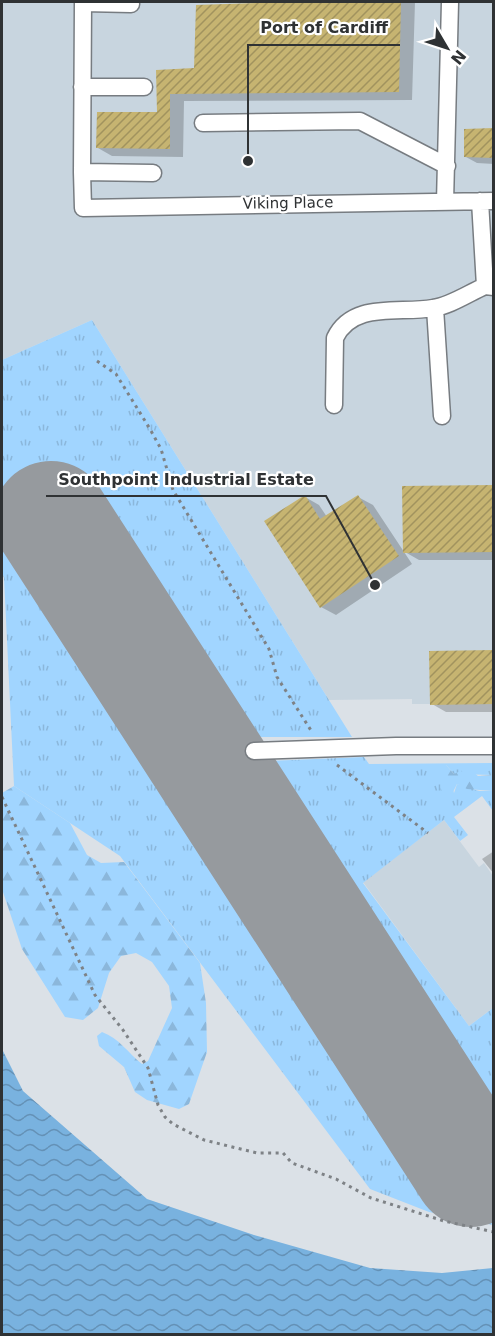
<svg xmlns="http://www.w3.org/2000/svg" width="495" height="1336" font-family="'DejaVu Sans',sans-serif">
<defs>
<pattern id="grass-tufts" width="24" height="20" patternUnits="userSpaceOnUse" patternTransform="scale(1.5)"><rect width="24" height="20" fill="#a1d5ff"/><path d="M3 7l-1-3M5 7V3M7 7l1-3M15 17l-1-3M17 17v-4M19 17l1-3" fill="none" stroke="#8bb7db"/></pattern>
<pattern id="forest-firs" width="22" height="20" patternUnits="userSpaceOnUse" patternTransform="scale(1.5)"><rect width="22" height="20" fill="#a1d5ff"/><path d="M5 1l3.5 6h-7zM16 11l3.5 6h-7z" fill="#8bb7db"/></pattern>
<pattern id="water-waves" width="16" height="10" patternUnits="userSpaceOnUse" patternTransform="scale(1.5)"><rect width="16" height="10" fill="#79b2df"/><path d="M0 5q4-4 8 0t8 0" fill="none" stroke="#6491b6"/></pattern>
<pattern id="building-hatch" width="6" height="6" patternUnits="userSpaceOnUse" patternTransform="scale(1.5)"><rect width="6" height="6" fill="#c6b471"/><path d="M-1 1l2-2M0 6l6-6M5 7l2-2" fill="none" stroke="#a1935e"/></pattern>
</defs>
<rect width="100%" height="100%" fill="#dbe1e7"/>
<!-- built -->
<path fill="#c8d5df" d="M2,2h491v702h-81v-5l-83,1 -237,-380 -90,40z
M444,820l35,47 5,-4 9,13v132l-24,18 -106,-144z"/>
<!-- grass -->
<path fill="url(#grass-tufts)" d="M92,320l260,417h-98l14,24 96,-4 5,7 124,-1v12l-39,-1 -8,-9 8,28 3,-9 22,7h14v20l-11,-15 -28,21 14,18 -8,6 -16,-21 -81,63 106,143 24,-18v217l-64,-13 -59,-23 -250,-333 -106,-70 -10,-208 -2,-6v-212z"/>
<!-- forest -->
<path fill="url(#forest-firs)" d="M440,765h6l8,9c9,-4 16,-5 24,2l15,-1v16l-26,-2 -10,-5 -8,16 -8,4z
M14,786l56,37 17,32 14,8 23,-1 76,101 6,40 1,49 -18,52 -10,5 -32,-9 -12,-8 -11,-25 -25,-21 -2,-10 5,-4c17,6 26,21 40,32l6,-3 24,-53 -3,-22 -17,-24 -16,-9 -15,3 -12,17 -11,35 -15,12 -18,-3 -43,-68 -20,-60v-96z"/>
<!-- water -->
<path fill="url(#water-waves)" d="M2,1049l21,42 124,108 107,36 116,33 72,5 51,-5v66h-491z"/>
<!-- shadow -->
<path fill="#0003" d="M328,2h87l-3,98 -228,1 -1,56 -71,-1 -14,-8 61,-35 -1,-42 38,-1 1,-64z
M494,129v35l-17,-1 -11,-6z
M494,486v74h-75l-14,-8z
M305,497l14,8 8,12 31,-20 15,8 39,59 -76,51 -15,-8z
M494,652v60h-48l-14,-8z
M494,851v23l-12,-15z"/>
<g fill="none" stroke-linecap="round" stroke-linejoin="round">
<!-- runway -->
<path stroke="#969a9e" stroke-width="116" d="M51,519l420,650"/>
</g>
<!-- building -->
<path fill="url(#building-hatch)" d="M285,2h116l-2,90 -229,2v55l-74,-1 1,-36h60l-1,-42 38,-2 2,-63z
M494,128v30l-30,-1v-28z
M494,485v67l-91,1 -1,-67z
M305,495l15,24 38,-24 41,61 -79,52 -56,-87z
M494,650v54l-64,1 -1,-54z"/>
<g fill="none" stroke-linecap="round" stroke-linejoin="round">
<defs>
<path id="minor" d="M131,4l-48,-1 -1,169 1,36 411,-7
M82,87h62
M203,123l157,-2 87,45
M82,172l71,1
M480,201l5,85 9,1
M445,202l5,-200
M435,308l7,108
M334,405l1,-67c18,-37 64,-24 98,-30 17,-2 36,-15 52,-22
M254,751l142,-5h98"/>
</defs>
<!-- minor casing -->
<use href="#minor" stroke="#777c81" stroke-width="19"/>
<!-- path -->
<path stroke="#7e8286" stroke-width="3" stroke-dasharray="3 4.5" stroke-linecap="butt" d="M97,361l19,13 34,55 11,20 12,41 96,159 8,28 35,55
M337,765l91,68
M2,797l93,198 28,35 25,38 10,37 7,12 8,7 31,16 53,13h26l9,10 44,16 35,19 73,23 50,11"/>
<!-- minor -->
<use href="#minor" stroke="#fff" stroke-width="16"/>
</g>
<g text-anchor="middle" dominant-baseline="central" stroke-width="4.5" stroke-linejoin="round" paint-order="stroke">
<!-- street labels -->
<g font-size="15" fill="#2f3234" stroke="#fff">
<text transform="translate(288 203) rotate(-1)">Viking Place</text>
</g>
</g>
<!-- callouts -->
<path fill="none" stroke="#2f3234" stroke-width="2" d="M248 161L248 45H400M375 585L326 496H46"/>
<g fill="#2f3234" stroke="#fff" stroke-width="2">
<circle cx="248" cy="161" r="6"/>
<circle cx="375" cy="585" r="6"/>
</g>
<g font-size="16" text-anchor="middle" font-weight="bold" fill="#2f3234" stroke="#fff" stroke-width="4.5" stroke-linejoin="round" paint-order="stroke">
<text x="324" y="33">Port of Cardiff</text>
<text x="186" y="485">Southpoint Industrial Estate</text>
</g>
<!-- border -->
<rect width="495" height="1336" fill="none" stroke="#2f3234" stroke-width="6"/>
<!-- north arrow -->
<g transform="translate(447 48) rotate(129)" stroke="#ffffff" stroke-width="4.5" paint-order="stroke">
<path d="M0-4.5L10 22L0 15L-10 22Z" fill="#2f3234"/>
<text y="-9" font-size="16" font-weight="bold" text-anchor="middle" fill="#2f3234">N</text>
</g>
</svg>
